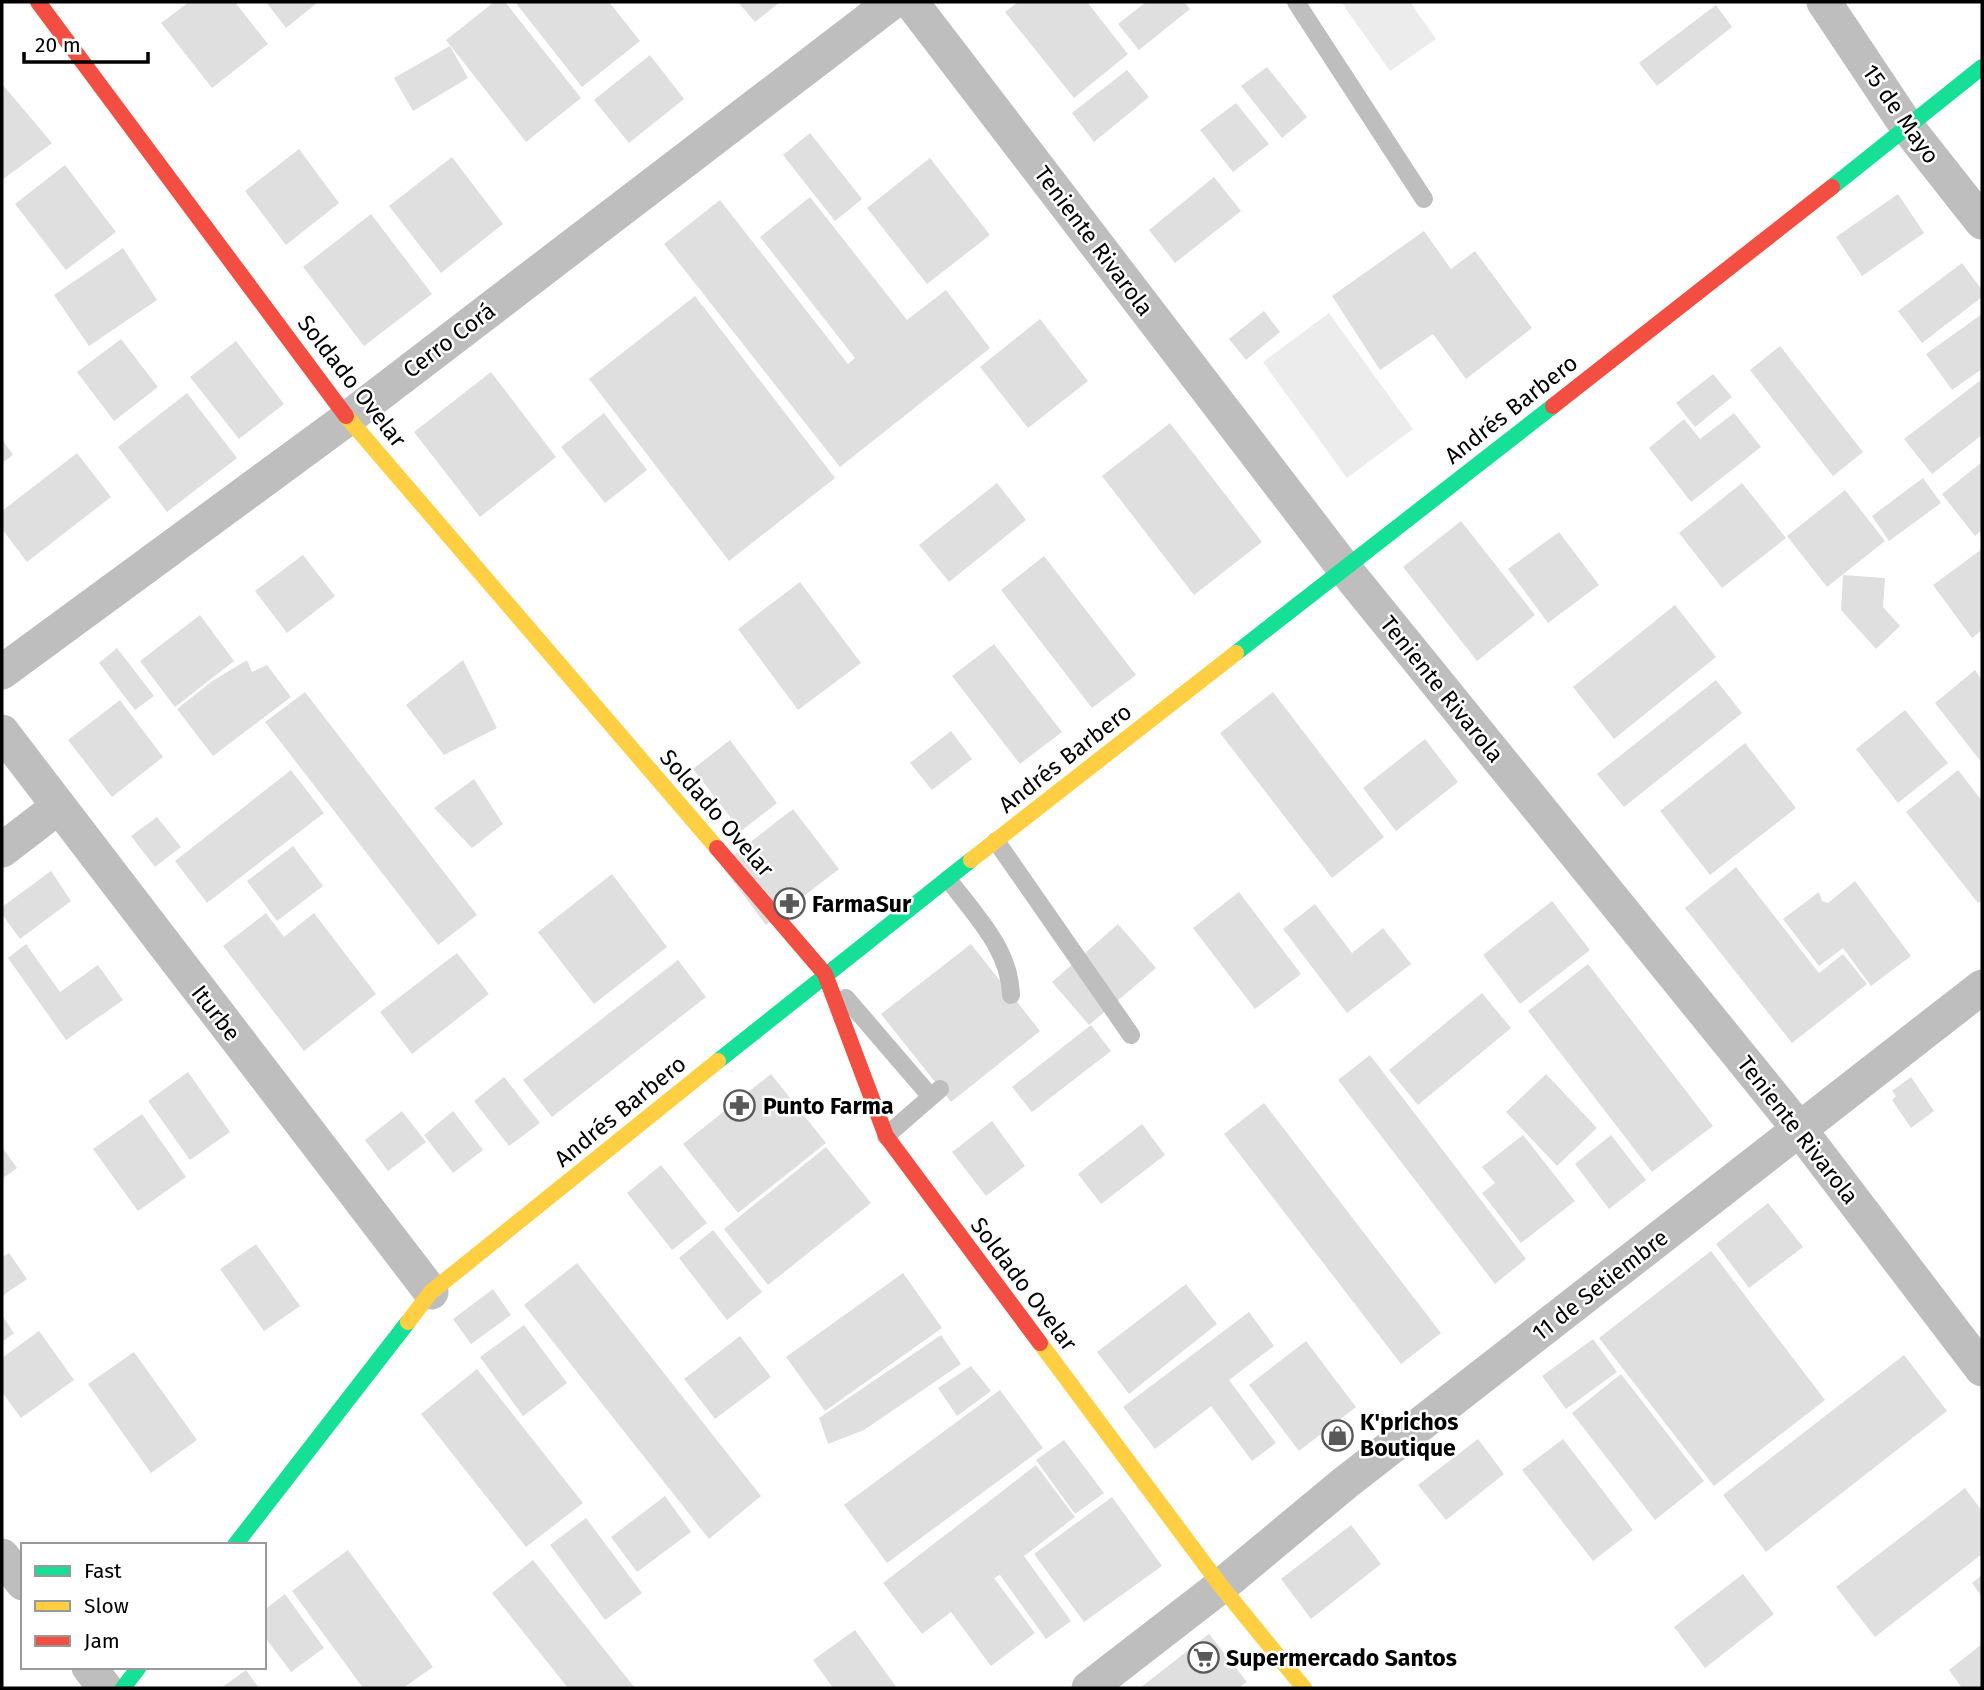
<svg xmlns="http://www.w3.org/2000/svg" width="1984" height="1690" font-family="'Fira Sans',sans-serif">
<rect width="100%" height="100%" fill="#fff"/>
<!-- green -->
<path fill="#ececec" d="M1341,2h69l26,37 -46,32z
M1329,313l84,116 -66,49 -84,-116z"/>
<!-- building -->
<path fill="#dfdfdf" d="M189,2h46l33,42 -56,44 -51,-65z
M266,2h50l1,1 -31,25z
M494,2h11l76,96 -55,44 -80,-102z
M515,2h94l31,39 -58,46z
M738,2h42l-25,20z
M1018,2h69l41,52 -54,44 -69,-86z
M1146,2h38l6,7 -51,41 -21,-26z
M1716,5l16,22 -75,59 -18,-23z
M450,46l18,32 -55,33 -19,-33z
M650,55l34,44 -55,44 -35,-43z
M1267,67l40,50 -25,21 -41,-52z
M1127,70l22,27 -55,45 -22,-29z
M2,84l50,59 -50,37z
M1236,103l33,41 -36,28 -33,-42z
M810,133l52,66 -27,22 -52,-66z
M299,149l40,54 -53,42 -41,-54z
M452,157l51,67 -62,49 -52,-67z
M930,158l60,77 -63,49 -60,-76z
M65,165l51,67 -50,38 -51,-66z
M1214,177l27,34 -66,52 -26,-33z
M1898,194l26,39 -62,43 -26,-39z
M810,197l97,123 39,-30 44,58 -150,119 -176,-223 56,-44 128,164 7,-6 -95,-121z
M371,214l61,80 -68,52 -61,-79z
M1424,231l27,38 24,-18 57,77 -66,51 -33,-45 -53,36 -48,-74z
M123,248l34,52 -68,46 -35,-51z
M1962,263l20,27v7l-60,46 -24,-32z
M695,296l140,182 -106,83 -140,-182z
M1264,311l16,21 -34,28 -17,-21z
M1982,314v55l-30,21 -26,-36z
M1040,319l48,62 -60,47 -48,-61z
M121,339l37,48 -44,34 -37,-49z
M236,341l48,63 -45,35 -49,-62z
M1780,346l83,106 -30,24 -83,-106z
M491,372l65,85 -76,60 -66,-85z
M1713,374l19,23 -37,30 -19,-24z
M1982,379v56l-50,39 -28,-35z
M187,393l50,65 -70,54 -49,-65z
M604,413l43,57 -42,33 -44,-56z
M1734,413l27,34 -70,55 -42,-54 35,-29 16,20z
M1170,423l92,119 -68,53 -92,-119z
M2,439l11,16 -11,8z
M77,453l34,44 -84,65 -25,-33v-18z
M1982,462v68l-7,6 -33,-42z
M1923,478l18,25 -52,38 -17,-25z
M997,483l29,37 -77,62 -30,-37z
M1742,483l44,55 -64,50 -43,-55z
M1845,490l40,51 -58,46 -40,-51z
M1461,521l74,94 -58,46 -74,-94z
M1559,532l40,53 -51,38 -40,-54z
M1982,549v81l-10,8 -39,-53z
M303,555l32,41 -48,37 -32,-42z
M1044,556l92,119 -44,33 -91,-118z
M1843,575l42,3 -2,29 17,19 -24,23 -35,-39z
M800,582l61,81 -63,47 -60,-81z
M1675,605l41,52 -102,82 -41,-52z
M200,615l34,46 -59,46 -35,-46z
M994,644l68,88 -42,32 -68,-88z
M117,648l37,48 -19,14 -36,-47z
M247,660l5,12 15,-7 24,32 -78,59 -36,-47 34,-27z
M463,660l34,68 -53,27 -38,-50z
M1975,670l7,10v83l-47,-60z
M1716,680l26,33 -118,94 -27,-33z
M305,692l172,223 -39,30 -173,-223z
M1273,692l111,145 -52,41 -112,-145z
M120,700l43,57 -51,40 -44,-57z
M1905,710l43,53 -50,40 -42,-54z
M951,731l21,28 -40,31 -22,-27z
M1425,739l33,43 -62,49 -33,-43z
M730,740l47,63 -36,28 -48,-62z
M1745,743l51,65 -86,67 -50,-64z
M291,770l33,43 -117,90 -32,-42z
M1958,770l24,31v99l-4,3 -72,-91z
M474,779l29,45 -31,24 -38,-40z
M793,809l46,60 -73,56 -45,-60z
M157,817l24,30 -26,20 -24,-31z
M293,846l30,40 -46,35 -30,-40z
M1736,867l83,106 24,-19 24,30 -75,59 -107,-135z
M51,871l20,30 -51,38 -18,-25v-7z
M612,874l55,73 -73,57 -56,-72z
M1855,881l56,75 -40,30 -28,-38 -24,18 -36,-47 36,-27 3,9 6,2z
M1239,892l62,82 -46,35 -62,-81z
M1552,901l38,49 -70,54 -37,-49z
M1315,904l37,49 31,-25 28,36 -64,49 -64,-84z
M266,913l18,24 30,-24 62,81 -72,57 -81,-105z
M1118,924l38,44 -67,57 -37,-43z
M26,944l34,48 38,-27 25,35 -57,40 -58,-82z
M971,944l69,87 -89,71 -70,-88z
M457,953l32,41 -77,60 -32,-42z
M678,960l28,37 -154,120 -29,-37z
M1588,964l125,162 -61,46 -124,-161z
M1482,993l29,35 -93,77 -29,-35z
M1091,1025l20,26 -79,61 -20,-25z
M1370,1055l156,204 -31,25 -157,-204z
M188,1072l42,60 -40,28 -42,-59z
M771,1074l55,69 -88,70 -55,-69z
M1546,1074l51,54 -40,38 -51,-54z
M504,1077l36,46 -31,23 -35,-45z
M1911,1077l23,34 -23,17 -19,-28 4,-4 -4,-5z
M1264,1103l177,230 -40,31 -177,-230z
M402,1111l24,31 -38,29 -23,-31z
M453,1111l30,39 -30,23 -29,-38z
M142,1114l44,63 -48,34 -45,-62z
M992,1121l33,45 -39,30 -34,-44z
M1142,1124l23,31 -64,49 -23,-30z
M1523,1135l52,66 -54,42 -39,-50 13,-10 -13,-16z
M1611,1135l35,45 -37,29 -34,-45z
M2,1147l15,21 -15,11z
M826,1147l45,56 -103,82 -44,-56z
M661,1165l46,58 -35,27 -45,-57z
M1768,1203l35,44 -54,41 -33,-44z
M713,1230l49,62 -35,28 -48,-62z
M256,1244l44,62 -36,25 -44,-62z
M1711,1251l114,149 -111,86 -115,-148z
M9,1253l18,26 -25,17v-39z
M577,1263l184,233 -52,43 -185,-234z
M903,1273l39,55 -117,83 -39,-54z
M1186,1284l31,40 -88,70 -32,-42z
M493,1289l18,26 -40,29 -18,-25z
M1249,1312l25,34 -45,34 47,63 -24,18 -41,-55 -56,43 -32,-42z
M2,1315l12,18 -12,9z
M524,1325l43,58 -44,33 -43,-59z
M39,1331l35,49 -53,38 -19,-26v-34z
M941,1335l20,29 -97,66 -36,14 -9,-26z
M740,1336l31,41 -56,42 -31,-40z
M1593,1339l24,33 -51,37 -24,-33z
M1306,1341l50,66 -57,44 -50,-66z
M134,1352l63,88 -46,33 -63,-89z
M1904,1355l43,56 -181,141 -43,-57z
M971,1366l20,25 -34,25 -19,-28z
M477,1369l106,134 -57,44 -105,-133z
M1621,1374l83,107 -49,39 -83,-107z
M1000,1390l43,58 -156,115 -43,-58z
M1478,1439l26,35 -58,46 -28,-35z
M1563,1439l70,91 -40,31 -71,-91z
M1064,1440l40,53 -29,21 -39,-54z
M1036,1465l39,52 -51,39 47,65 -25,18 -46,-64 -6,3 41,55 -44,33 -40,-54 -29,22 -39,-51z
M1965,1488l17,23v43l-107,83 -39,-50z
M665,1496l26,36 -54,40 -26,-35z
M1112,1497l50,69 -78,56 -50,-68z
M586,1518l56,75 -37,27 -55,-75z
M1351,1525l30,39 -70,55 -30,-40z
M348,1550l85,117 -30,21h-40l-71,-97z
M533,1560l102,128h-67l-76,-95z
M1743,1574l31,40 -69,54 -31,-41z
M1982,1575v22l-10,-14z
M285,1594l39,54 -33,24 -27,-36v-26z
M855,1630l42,58h-64l-20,-28z
M1209,1634l38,48 -9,6h-98z
M1982,1644v44h-20l-13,-18z
M246,1670l13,18h-38z"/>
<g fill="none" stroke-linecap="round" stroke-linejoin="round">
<!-- lane -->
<path stroke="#bebebe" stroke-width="18" d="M1296,2l128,197
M996,841l135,194
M948,879c26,35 62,70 63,116
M846,998l85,99
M886,1136l54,-47"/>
<!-- street -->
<path stroke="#bebebe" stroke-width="35" d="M911,2l433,566 456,562 182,239
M1824,2l84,126 74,94
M2,672l346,-254 544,-416
M2,732l429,560
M2,850l56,-43
M2,1556l21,27
M89,1667l16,21
M1089,1688l132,-102 124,-103 637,-496"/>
<!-- fast -->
<path stroke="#16e098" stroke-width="16" d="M1832,187l150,-120
M1236,653l317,-247
M718,1061l253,-201
M235,1545l173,-223
M123,1688l16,-21"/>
<!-- slow -->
<path stroke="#ffcf43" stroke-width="16" d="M346,416l371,432
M971,860l265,-207
M408,1322l23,-30 287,-231
M1040,1343l181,243 83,102"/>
<!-- jam -->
<path stroke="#f24e42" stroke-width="16" d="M38,2l308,414
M1553,406l279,-219
M717,848l108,126 61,162 154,207"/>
</g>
<!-- icons -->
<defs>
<symbol id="pharmacy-ring" viewBox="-11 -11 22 22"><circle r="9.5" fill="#fff" stroke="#595959" stroke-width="1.5"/><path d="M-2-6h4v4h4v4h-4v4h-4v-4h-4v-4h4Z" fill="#595959"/></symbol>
<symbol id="shop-ring" viewBox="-11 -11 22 22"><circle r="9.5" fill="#fff" stroke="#595959" stroke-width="1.5"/><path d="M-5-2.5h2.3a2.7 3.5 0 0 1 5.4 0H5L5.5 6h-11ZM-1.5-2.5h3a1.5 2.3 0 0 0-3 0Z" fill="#595959"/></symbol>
<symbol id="supermarket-ring" viewBox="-11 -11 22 22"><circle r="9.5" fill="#fff" stroke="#595959" stroke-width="1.5"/><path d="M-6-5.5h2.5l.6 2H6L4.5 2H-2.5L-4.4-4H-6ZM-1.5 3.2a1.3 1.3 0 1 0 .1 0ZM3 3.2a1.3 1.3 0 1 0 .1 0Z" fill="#595959"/></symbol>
</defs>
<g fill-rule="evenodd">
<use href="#pharmacy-ring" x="772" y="886" width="35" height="35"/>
<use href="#pharmacy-ring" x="722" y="1088" width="35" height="35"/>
<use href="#shop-ring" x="1320" y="1418" width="35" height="35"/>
<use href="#supermarket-ring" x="1186" y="1640" width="35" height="35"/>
</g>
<g text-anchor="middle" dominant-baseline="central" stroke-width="5" stroke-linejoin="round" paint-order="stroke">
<!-- street labels -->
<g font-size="23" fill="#000" stroke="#fff">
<text transform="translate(1901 114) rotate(55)">15 de Mayo</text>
<text transform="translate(1094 241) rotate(53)">Teniente Rivarola</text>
<text transform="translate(449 340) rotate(-37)">Cerro Corá</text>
<text transform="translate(352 381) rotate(52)">Soldado Ovelar</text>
<text transform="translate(1511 409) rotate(-38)">Andrés Barbero</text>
<text transform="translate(1442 689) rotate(51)">Teniente Rivarola</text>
<text transform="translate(1065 758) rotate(-38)">Andrés Barbero</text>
<text transform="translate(717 813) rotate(49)">Soldado Ovelar</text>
<text transform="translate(216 1013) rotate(52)">Iturbe</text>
<text transform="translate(620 1111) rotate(-39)">Andrés Barbero</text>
<text transform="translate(1798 1130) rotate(52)">Teniente Rivarola</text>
<text transform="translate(1024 1284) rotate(53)">Soldado Ovelar</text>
<text transform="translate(1600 1285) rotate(-38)">11 de Setiembre</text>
</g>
<!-- poi labels -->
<g font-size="23" font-weight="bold" fill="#000" stroke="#fff" text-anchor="start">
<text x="812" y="904">FarmaSur</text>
<text x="763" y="1106">Punto Farma</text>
<text x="1360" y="1422">K'prichos<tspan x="1360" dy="26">Boutique</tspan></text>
<text x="1226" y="1658">Supermercado Santos</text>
</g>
</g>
<!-- border -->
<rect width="1984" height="1690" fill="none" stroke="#000000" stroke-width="7"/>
<!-- legend -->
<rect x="21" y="1543" width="245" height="126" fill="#ffffff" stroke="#999999" stroke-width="2"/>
<rect x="35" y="1566" width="35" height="10" fill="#16e098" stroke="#999999" stroke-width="2"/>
<text x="84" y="1578" font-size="21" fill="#000000">Fast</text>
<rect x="35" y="1601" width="35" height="10" fill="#ffcf43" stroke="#999999" stroke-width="2"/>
<text x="84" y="1613" font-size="21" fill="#000000">Slow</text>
<rect x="35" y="1636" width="35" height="10" fill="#f24e42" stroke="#999999" stroke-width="2"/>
<text x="84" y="1648" font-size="21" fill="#000000">Jam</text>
<!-- scale -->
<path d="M24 52v10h124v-10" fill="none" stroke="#000000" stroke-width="3.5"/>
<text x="35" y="52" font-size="21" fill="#000000" stroke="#ffffff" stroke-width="5" paint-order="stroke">20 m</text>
</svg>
